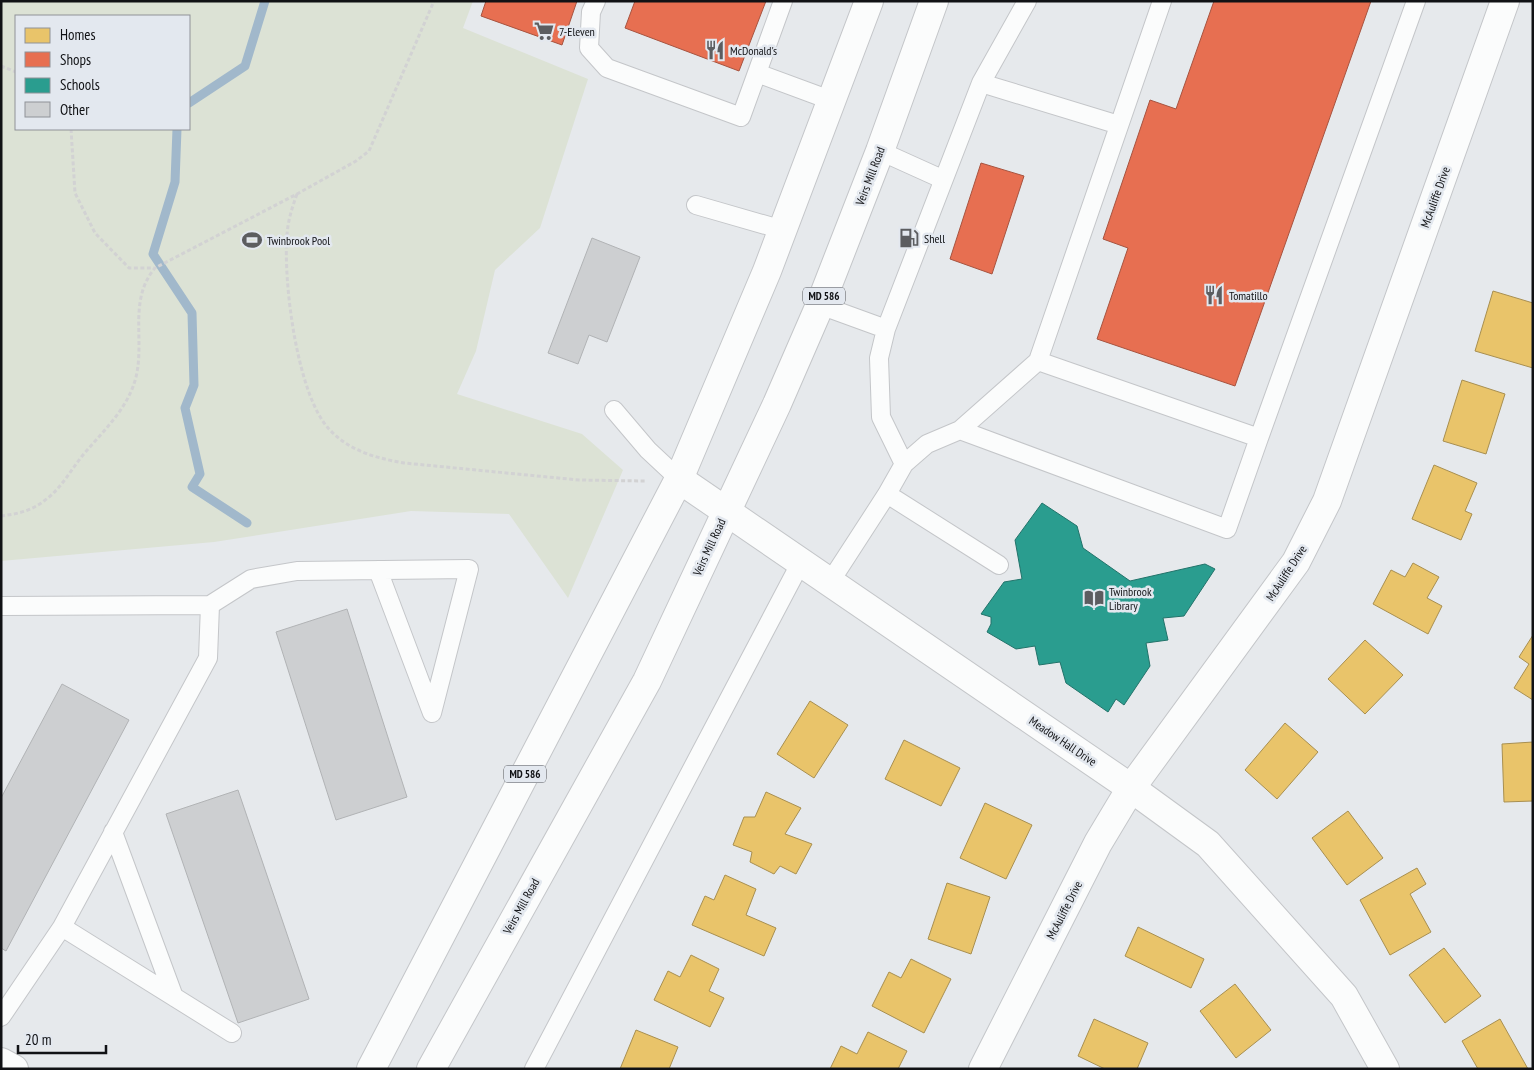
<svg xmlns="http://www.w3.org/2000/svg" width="1534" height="1070" font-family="'PT Sans Narrow',sans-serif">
<rect width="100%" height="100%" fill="#e6e9ec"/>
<!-- green -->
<path fill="#dce2d5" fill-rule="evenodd" d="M1,1h472l-10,27 125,51 -48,149 -45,42 -19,81 -19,43 125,40 41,36 -55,128 -59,-84 -98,-3 -197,31 -213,19zM16,16h173v113h-173z"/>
<!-- homes -->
<path fill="#e9c46a" stroke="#a88f50" d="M1493,291l40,12v65l-58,-17z
M1462,380l43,14 -19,60 -43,-13z
M1434,465l43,18 -12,28 7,3 -11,26 -49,-21z
M1413,563l26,14 -12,21 15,8 -14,28 -55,-30 18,-34 14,7z
M1533,635v65l-19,-12 15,-24 -10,-7z
M1365,640l38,35 -38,39 -37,-35z
M810,701l38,24 -34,53 -37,-24z
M1285,723l33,29 -41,47 -32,-29z
M904,740l56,28 -19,38 -56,-27z
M1533,742v59l-29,1 -2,-58z
M766,792l35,16 -16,26 27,10 -16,30 -16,-8 -6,8 -24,-12 2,-10 -19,-7 11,-28h11z
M985,803l47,22 -26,54 -46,-21z
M1348,811l35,47 -36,27 -35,-47z
M1417,868l9,16 -16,10 21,38 -41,23 -30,-55z
M725,875l31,14 -10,26 30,13 -12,28 -72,-31 13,-29 9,4z
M947,883l43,14 -19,57 -43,-15z
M1138,927l66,32 -13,29 -66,-32z
M1444,948l37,48 -36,27 -36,-48z
M691,955l28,14 -10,22 15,7 -14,29 -56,-27 14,-29 12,6z
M911,959l40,20 -27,54 -52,-27 17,-34 12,6z
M1235,984l36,46 -35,28 -36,-47z
M1094,1019l54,24 -11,26h-32l-27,-13z
M1500,1019l28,50h-50l-16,-28z
M636,1030l42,17 -9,22h-49z
M868,1032l39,19 -9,18h-68l11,-23 16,8z"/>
<!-- shops -->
<path fill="#e76f51" stroke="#a7533f" d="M486,1h91l-15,44 -81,-29z
M635,1h131l-27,70 -114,-43z
M1214,1h157l-136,385 -138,-47 31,-91 -25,-9 47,-139 26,9z
M981,163l43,13 -32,98 -42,-15z"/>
<!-- schools -->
<path fill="#2a9d8f" stroke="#22736a" d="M1042,503l35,23 6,22 47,33 75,-17 10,5 -31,47 -21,2 5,22 -22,3 4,23 -26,39 -8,-6 -8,13 -42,-29 -6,-21 -21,3 -4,-19 -19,3 -29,-17 4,-8v-7l-10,-3 23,-32 18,-3 -7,-39z"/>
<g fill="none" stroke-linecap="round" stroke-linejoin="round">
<!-- stream -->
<path stroke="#a1b8cb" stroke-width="9" d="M189,103l56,-37 20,-65
M177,129l-2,53 -22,72 39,59 2,72 -9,23 15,66 -8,13 55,36"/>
</g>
<!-- building -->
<path fill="#cdcfd1" stroke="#b1b3b5" d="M592,238l48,19 -33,85 -18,-7 -11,29 -30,-11z
M347,609l60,188 -71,23 -60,-188z
M62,684l67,36 -123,231 -5,-3v-150z
M238,790l71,209 -71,24 -72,-209z"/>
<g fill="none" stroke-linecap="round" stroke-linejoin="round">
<defs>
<path id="lane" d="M596,1l-5,11 -2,36 18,20 134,49 42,-116
M757,73l73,27
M981,83l46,-82
M880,151l62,28
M696,205l87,25
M820,305l66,24
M1038,361l221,77 -32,91 -267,-99 78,-69 124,-360
M614,410l34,40 31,29
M1259,438l157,-437
M904,464l-23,-47 -2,-59 7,-29 95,-246 138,42
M887,494l112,71
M378,570l54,143
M830,582l57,-88 17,-30 23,-20 33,-14
M210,605l41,-26 46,-8 172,-2 -37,144
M1,606l209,-1 -2,53 -146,269 170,106
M113,832l61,165
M1,1017l61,-90
M534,1069l267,-507"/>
<path id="street" d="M983,1069l115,-226 33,-55 165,-226 31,-61 178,-500"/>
<path id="secondary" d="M679,479l452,309 77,56 136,152 41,73
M1,1062l13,7"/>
<path id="primary" d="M371,1069l308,-590 88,-208 102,-270
M431,1069l216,-388 130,-277 43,-99 60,-154 54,-150"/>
</defs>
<!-- lane casing -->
<use href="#lane" stroke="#c4c6c9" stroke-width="20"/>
<!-- street casing -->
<use href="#street" stroke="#c4c6c9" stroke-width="30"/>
<!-- secondary casing -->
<use href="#secondary" stroke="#c4c6c9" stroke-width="30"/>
<!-- primary casing -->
<use href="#primary" stroke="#c4c6c9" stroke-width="30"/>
<!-- path -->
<path stroke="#d2d2d3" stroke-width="3" stroke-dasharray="4 2.5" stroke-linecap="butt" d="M1,66l15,6
M71,129l4,64 20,40 34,35h25
M297,194c-5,14 -9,26 -10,41 -4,46 10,160 42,194 20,22 47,29 75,34l175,17 67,1
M1,516c16,-2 30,-5 43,-15 17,-12 26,-30 39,-46 20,-24 45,-46 53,-78 9,-37 -8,-77 19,-109l142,-74 59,-33 13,-10 65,-150"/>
<!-- lane -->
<use href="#lane" stroke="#fbfcfc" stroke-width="18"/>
<!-- street -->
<use href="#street" stroke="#fbfcfc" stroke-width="28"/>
<!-- secondary -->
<use href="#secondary" stroke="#fbfcfc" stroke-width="28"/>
<!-- primary -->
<use href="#primary" stroke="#fbfcfc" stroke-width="28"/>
</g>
<!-- icons -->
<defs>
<symbol id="supermarket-bare" viewBox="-9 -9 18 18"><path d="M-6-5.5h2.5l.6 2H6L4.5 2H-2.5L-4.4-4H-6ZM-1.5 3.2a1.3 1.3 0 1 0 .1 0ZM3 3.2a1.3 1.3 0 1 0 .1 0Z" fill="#5c5d60" stroke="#e3e8ef" stroke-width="2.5" paint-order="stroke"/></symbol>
<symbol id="restaurant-bare" viewBox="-9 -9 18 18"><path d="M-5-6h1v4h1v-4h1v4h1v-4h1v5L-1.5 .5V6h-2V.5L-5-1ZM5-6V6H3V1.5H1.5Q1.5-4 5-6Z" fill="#5c5d60" stroke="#e3e8ef" stroke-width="2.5" paint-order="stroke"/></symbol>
<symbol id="fuel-bare" viewBox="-9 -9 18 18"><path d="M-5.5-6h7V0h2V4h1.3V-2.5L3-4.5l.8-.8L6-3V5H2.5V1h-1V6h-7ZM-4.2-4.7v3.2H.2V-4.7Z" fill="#5c5d60" stroke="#e3e8ef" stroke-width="2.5" paint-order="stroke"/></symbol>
<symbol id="stadium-bare" viewBox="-9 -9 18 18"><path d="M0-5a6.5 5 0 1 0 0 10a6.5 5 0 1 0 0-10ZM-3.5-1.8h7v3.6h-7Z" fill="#5c5d60" stroke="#e3e8ef" stroke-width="2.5" paint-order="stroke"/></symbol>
<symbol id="library-bare" viewBox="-9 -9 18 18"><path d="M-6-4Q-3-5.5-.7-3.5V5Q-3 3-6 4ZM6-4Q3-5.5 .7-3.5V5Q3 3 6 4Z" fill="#5c5d60" stroke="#e3e8ef" stroke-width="2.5" paint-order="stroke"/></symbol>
</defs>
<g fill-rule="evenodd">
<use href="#supermarket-bare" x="530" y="17" width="28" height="28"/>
<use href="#restaurant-bare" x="701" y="36" width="28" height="28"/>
<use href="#fuel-bare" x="895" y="224" width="28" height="28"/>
<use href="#stadium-bare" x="238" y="226" width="28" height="28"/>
<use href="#restaurant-bare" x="1200" y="281" width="28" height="28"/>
<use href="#library-bare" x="1080" y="584" width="28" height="28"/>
</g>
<g text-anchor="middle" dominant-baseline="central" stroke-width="5" stroke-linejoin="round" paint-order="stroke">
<!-- shield labels -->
<g fill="#e3e8ef" stroke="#505256" stroke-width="1">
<rect x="803" y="287.5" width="42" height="17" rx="4"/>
<rect x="504" y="765.5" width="42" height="17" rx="4"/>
</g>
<g font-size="11" font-weight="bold" fill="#111215">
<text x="824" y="296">MD 586</text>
<text x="525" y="774">MD 586</text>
</g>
<!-- poi labels -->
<g font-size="12" fill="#111215" stroke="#e3e8ef" text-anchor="start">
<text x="559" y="31">7-Eleven</text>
<text x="730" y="50">McDonald's</text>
<text x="924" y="238">Shell</text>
<text x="267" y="240">Twinbrook Pool</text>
<text x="1229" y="295">Tomatillo</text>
<text x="1109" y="591">Twinbrook<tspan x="1109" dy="14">Library</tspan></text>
</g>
<!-- street labels -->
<g font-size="12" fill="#111215" stroke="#e3e8ef">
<text transform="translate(870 176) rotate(-69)">Veirs Mill Road</text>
<text transform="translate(1435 197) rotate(-70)">McAuliffe Drive</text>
<text transform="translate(709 547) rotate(-65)">Veirs Mill Road</text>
<text transform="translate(1286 573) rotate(-57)">McAuliffe Drive</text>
<text transform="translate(1063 741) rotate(34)">Meadow Hall Drive</text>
<text transform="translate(521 906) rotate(-61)">Veirs Mill Road</text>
<text transform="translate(1064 910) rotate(-63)">McAuliffe Drive</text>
</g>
</g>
<!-- border -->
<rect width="1534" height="1070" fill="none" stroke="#111215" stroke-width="5"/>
<!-- legend -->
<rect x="15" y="15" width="175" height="115" fill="#e3e8ef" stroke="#8f9298"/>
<rect x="25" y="28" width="25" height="15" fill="#e9c46a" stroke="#8f9298"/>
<text x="60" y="40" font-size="15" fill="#111215">Homes</text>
<rect x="25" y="52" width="25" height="15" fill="#e76f51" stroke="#8f9298"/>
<text x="60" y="65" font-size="15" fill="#111215">Shops</text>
<rect x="25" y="78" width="25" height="15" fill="#2a9d8f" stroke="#8f9298"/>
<text x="60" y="90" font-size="15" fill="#111215">Schools</text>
<rect x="25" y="102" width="25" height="15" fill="#cdcfd1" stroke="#8f9298"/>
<text x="60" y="115" font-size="15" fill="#111215">Other</text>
<!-- scale -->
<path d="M18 1045v8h88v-8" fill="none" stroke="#111215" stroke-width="2.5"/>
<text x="25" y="1045" font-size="15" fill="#111215" stroke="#e3e8ef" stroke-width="4" paint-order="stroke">20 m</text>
</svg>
